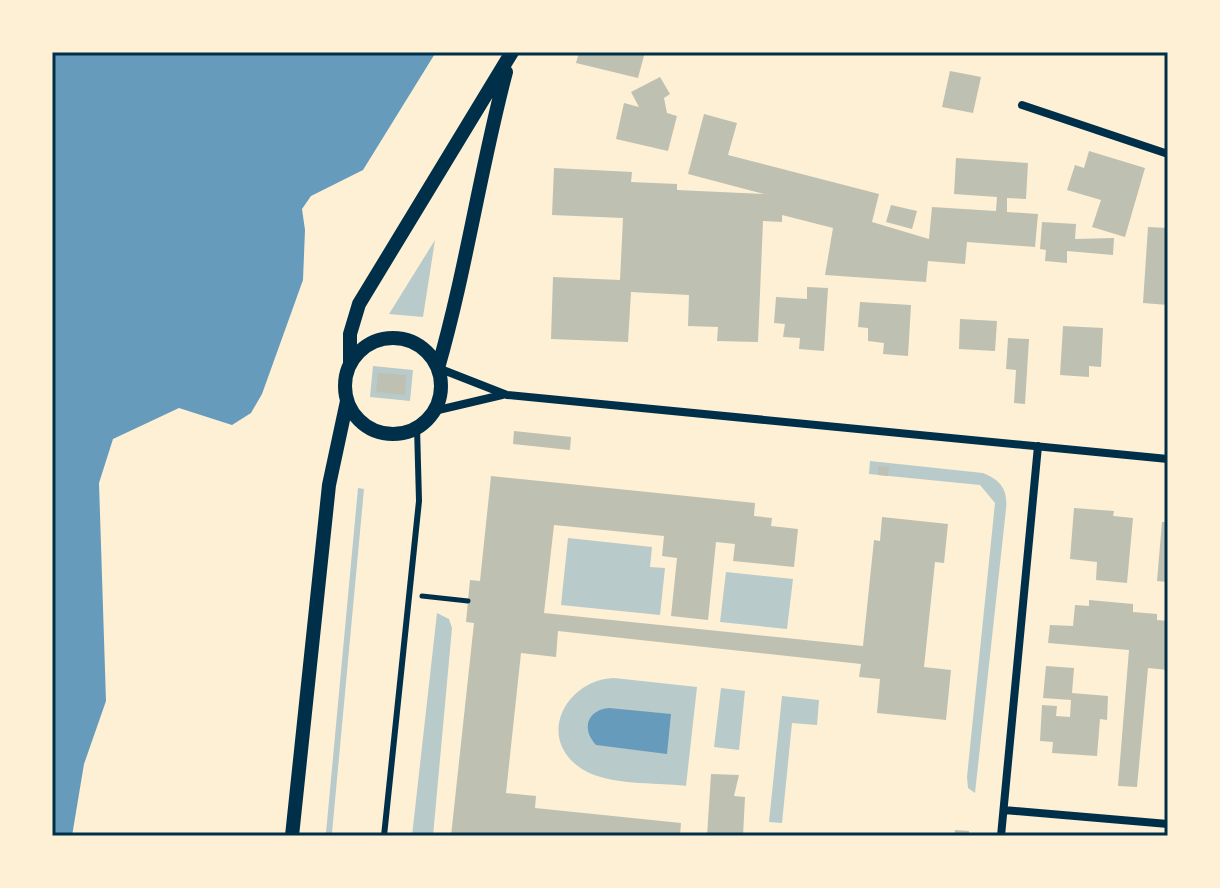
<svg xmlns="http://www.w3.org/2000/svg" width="1220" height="888" font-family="'Fira Sans Condensed',sans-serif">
<rect width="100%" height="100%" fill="#fdf0d5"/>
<!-- green -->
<path fill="#b9caca" d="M435,240l-12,77 -34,-3z
M373,366l40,4 -3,31 -40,-4z
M870,461l113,12c18,7 25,17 23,36l-31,284 -7,-5 -1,-11 28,-274 -15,-18 -111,-11z
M358,488l6,1 -32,344h-6z
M568,538l84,9 -2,20 15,1 -5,47 -99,-10z
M726,572l67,7 -6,50 -67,-7z
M437,613l12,6 3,9 -19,208h-21z
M614,678l83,9 -11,99c-31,-4 -77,0 -104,-17 -47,-30 -17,-89 32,-91z
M721,688l24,3 -6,59 -25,-3z
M782,696l37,4 -2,25 -25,-2 -10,100 -13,-1z"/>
<!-- water -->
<path fill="#669bbc" d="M52,52h384l-73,118 -52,26 -9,13 3,21 -2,50 -41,114 -11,19 -19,12 -53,-17 -66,31 -14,44 7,218 -22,63 -12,72h-20z
M609,708l62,6 -4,40 -71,-9c-15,-16 -9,-35 13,-37z"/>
<!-- building -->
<path fill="#bec0b2" d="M579,52h66l-7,26 -62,-15z
M950,71l31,6 -8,36 -31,-6z
M660,77l10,17 -6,4 3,15 10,3 -9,35 -52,-12 8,-36 15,4 -8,-15z
M704,114l33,9 -9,32 151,39 -7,28 57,17 3,-32 64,4 1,-14 -43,-3 2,-36 72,5 -2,36 -19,-1v14l31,2 -3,33 -68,-5 -2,22 -37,-3 -2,21 -101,-7 8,-47 -51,-13v7l-19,-1 -5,121 -41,-1 1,-14 -30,-1 1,-31 -58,-3 -3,50 -77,-3 2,-62 67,3 3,-62 -71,-3 2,-47 78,4 -1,10 46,2v6l87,4 -76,-20z
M1089,151l56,17 -20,69 -33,-10 9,-27 -34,-10 8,-25 9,3z
M891,205l26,6 -5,18 -26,-7z
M1042,222l34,2 -1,15 39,-1 -1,17 -46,-4v12l-22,-2 1,-11 -6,-1z
M1148,227l20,1v77l-25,-2z
M807,287l21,1 -4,63 -25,-2 1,-11 -17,-1 2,-13 -11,-1 2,-26 31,2z
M860,302l51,3 -3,51 -25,-2 1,-11 -16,-2v-13l-10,-1z
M960,319l37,2 -2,30 -36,-2z
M1063,326l40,2 -2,39 -12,-1v11l-29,-2z
M1008,338l21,1 -4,65 -11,-1 2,-33 -10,-1z
M378,373l28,2 -1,20 -29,-3z
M514,431l57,6 -1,13 -57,-6z
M878,466l11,1 -1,9 -10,-1z
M491,476l264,27 -1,13 18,2 -1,8 27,3 -4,38 -61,-6 2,-17 -19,-2 -8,78 -37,-4 6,-58 -15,-2 2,-20 -110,-11 -10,88 319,33 11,-106 6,1 2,-24 66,7 -4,39 -9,-1 -11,105 27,3 -5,50 -69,-7 3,-34 -21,-2 2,-13 -303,-33 -2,26 -35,-4 -15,140 30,3 -1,12 146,15 -1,13h-229l23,-213 -8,-1 4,-42 10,1z
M1074,508l40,3 -1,5 20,2 -6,65 -31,-3 1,-18 -27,-3z
M1162,522h6v60l-11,-1z
M1089,600l44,4v8l24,2v6l11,1v49l-20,-2 -11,119 -19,-1 11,-136 -81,-7 2,-18 23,1 2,-21 14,1z
M1046,666l28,2 -2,25 36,3 -1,24 -7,-1 -3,37 -45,-3 1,-11 -13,-1 2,-36 15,1 -1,10 14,1 1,-17 -28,-2z
M711,774l28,1 -5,21 11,1 -2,39h-36z
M955,830l14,1v5h-15z"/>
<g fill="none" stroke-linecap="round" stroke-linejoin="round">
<!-- path -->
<path stroke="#003049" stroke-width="5" d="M422,596l46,5"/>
<!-- service -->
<path stroke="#003049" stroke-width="6" d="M384,836l35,-335 -2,-74"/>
<!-- minor -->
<path stroke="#003049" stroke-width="8" d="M1022,105l146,49
M438,368l69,27 661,64
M434,411l68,-16
M1004,810l164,14
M1001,836l37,-390"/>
<!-- tertiary -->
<path stroke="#003049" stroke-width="14" d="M345 386a48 48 0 1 1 96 0a48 48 0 1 1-96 0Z
M350,364v-30l9,-30 153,-252
M438,368c28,-97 42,-198 68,-296
M292,836l37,-351 18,-84"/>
</g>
<!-- border -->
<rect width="1220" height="888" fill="none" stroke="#fdf0d5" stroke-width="108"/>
<rect x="54" y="54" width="1112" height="780" fill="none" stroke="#003049" stroke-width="3"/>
</svg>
